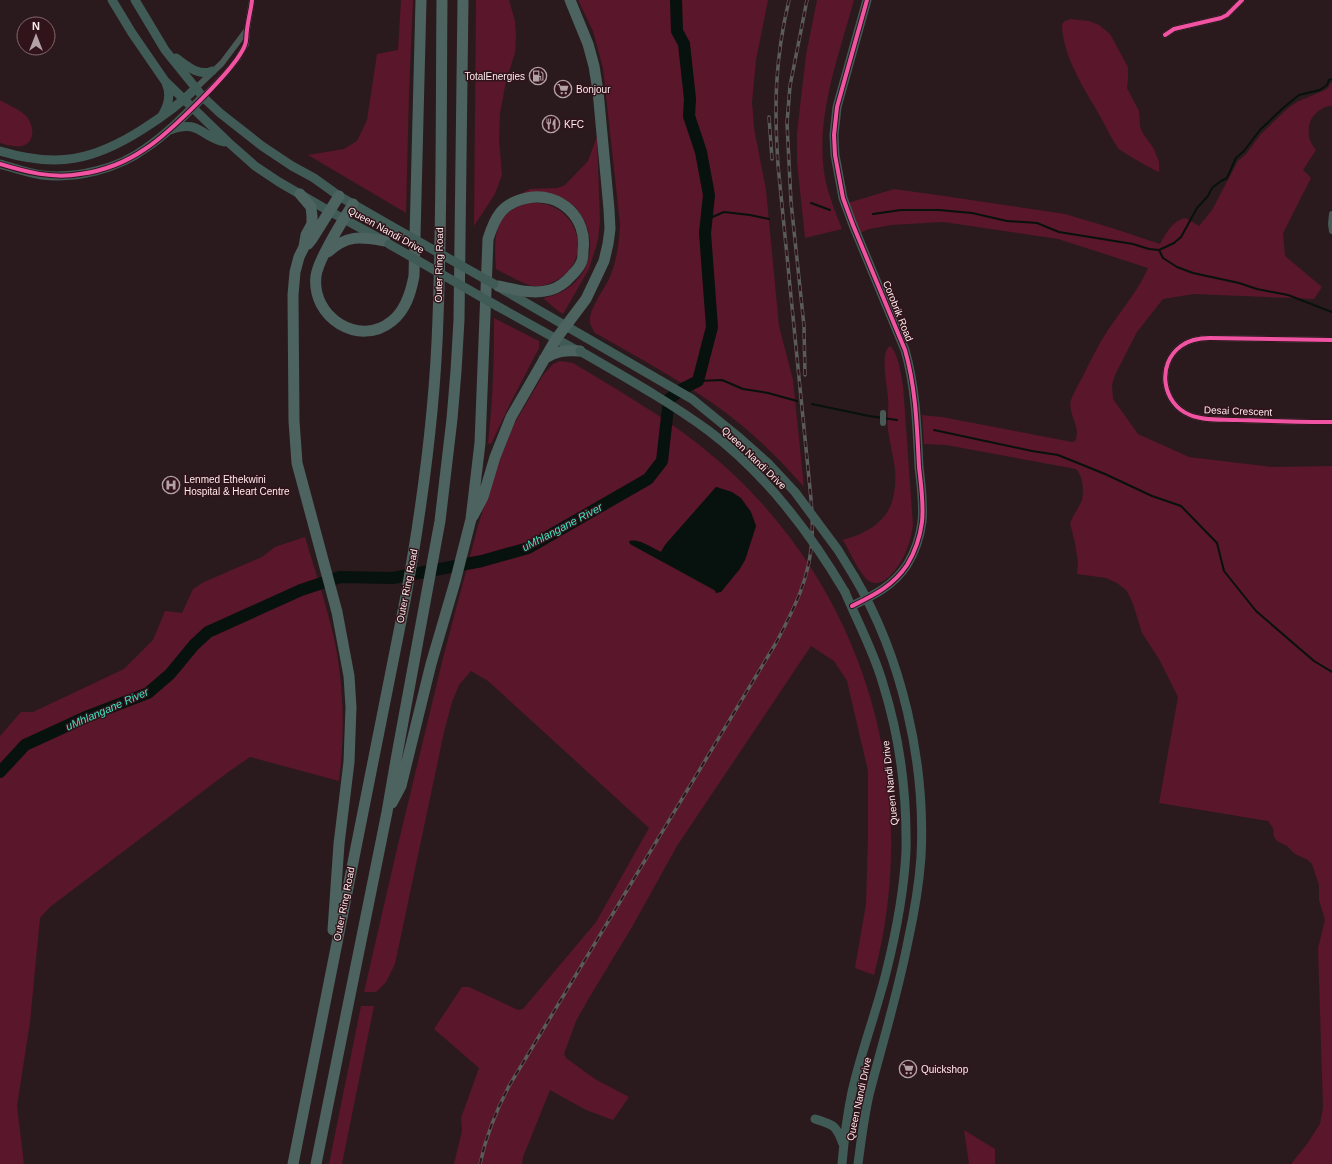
<svg xmlns="http://www.w3.org/2000/svg" width="1332" height="1164" font-family="Arial,sans-serif">
<rect width="100%" height="100%" fill="#2a1a1e"/>
<!-- green -->
<path fill="#5a162a" fill-rule="evenodd" d="M401,0h12l-4,92 -3,121 -98,-58 36,-6 13,-8 10,-21 10,-66 21,-4z
M476,0h33l6,21 1,16 -1,16 -9,28 -6,32 -1,26 3,36 -7,19 -21,32z
M578,0h190l-12,60 -4,42 2,26 12,62 13,136 14,54 11,107c-24,-28 -50,-53 -79,-75 -41,-30 -86,-54 -130,-79 -3,-5 -6,-9 -5,-15 0,-9 14,-29 19,-39 8,-18 10,-36 11,-55l-17,-156 -10,-37z
M817,0h37c-16,59 -41,122 -28,183 4,16 10,31 16,46l-37,9 -8,-76v-29l9,-78z
M1071,19l18,2 10,4 11,9 18,33v10l-1,11 12,23 1,15 2,6 12,17 5,13v10c-2,0 -39,-21 -41,-24 -7,-10 -12,-21 -18,-32 -15,-26 -38,-61 -38,-92l3,-3z
M1332,82v24c-5,-1 -8,2 -12,4 -14,9 -15,28 -4,40l-13,20 8,8 -28,55 2,23 37,31 -8,12 -120,-5 -31,5 -26,33 -22,43 -3,10 1,14 25,35 51,23 83,10 60,-1v698h-41l16,-20 13,-20 3,-16 -5,-160 7,-28 -6,-20v-15l-7,-21 -4,-4 -13,-6 -8,-8 -10,-5 -3,-4 -1,-9 -5,-7 -109,-18 19,-106 -19,-38 -17,-26 -9,-29 -6,-13 -10,-8 -11,-5 -29,-4 1,-11 -3,-20 -5,-20c3,-8 9,-15 12,-23 2,-10 1,-24 -6,-31l-130,-24 -22,-1 -2,-29 20,2 130,25 3,-1c7,-14 -8,-27 -4,-41 3,-8 7,-15 11,-22 8,-16 16,-33 26,-48 14,-21 30,-39 40,-62l-90,-29 -115,-17 -52,3 -22,4 -9,4 -12,-30 46,-14 50,7 121,18 47,14 48,16c6,-11 13,-24 26,-26l13,8 13,-16 26,-49 8,-7 15,-20 26,-25 10,-7 30,-13z
M0,100c8,5 21,10 27,17 6,8 9,22 -2,28 -6,3 -18,0 -25,-2z
M597,136l3,85 -2,19 -9,29 -26,45 -6,-4 -14,-12c76,-14 54,-122 -22,-104l9,-5 27,-1 8,-3 23,-24z
M529,203c50,-4 68,59 24,79 -6,3 -14,5 -21,4 -11,-3 -26,-12 -36,-17 -2,-31 -4,-57 33,-66z
M494,318l45,23v7l-28,54 -20,42 -3,-1c5,-42 6,-83 6,-125z
M890,346c8,6 11,29 13,39l10,140c-1,8 -3,16 -6,24 -4,12 -22,42 -38,32 -9,-6 -20,-31 -26,-41 38,-11 55,-29 52,-71 -2,-13 -5,-26 -7,-39 -1,-10 1,-21 0,-31 0,-11 -9,-46 2,-53z
M560,361l13,2c51,31 103,60 148,100 145,128 202,326 153,512l-19,-7 11,-64 2,-65v-68l-21,-90 -13,-20 -23,-15 -134,200 -45,81 -43,71 -13,23 -12,33 2,4 29,21 34,18 -16,23 -27,-10 -36,-20 -27,67 -1,7h-68l8,-33 -1,-13 18,-50 -45,-39 28,-42h7l49,23 5,-1 73,-87 53,-94 -161,-147 -17,-10 -12,14 -7,17 -8,30 -49,232 -9,18 -10,10h-12l32,-139 47,-195 35,-132 15,-49 20,-51 30,-51 10,-11zM716,487c27,8 27,16 40,39l-11,34 -6,10 -23,23 -1,-2 -85,-47v-2h10l21,10 4,-7z
M305,537c10,33 21,67 29,101 10,47 11,95 5,143l-89,-24 -23,16 -177,134 -10,11 -10,104 -13,84 7,58h-24v-428l21,-24h12l91,-43 29,-29 12,-29 17,2 11,-24 11,-7 58,-25 13,-10z
M361,1006h13l-32,158h-13z
M964,1130l31,19v15h-26z"/>
<!-- water -->
<path fill="#07110e" d="M716,487l16,5 9,6 10,14 5,14 -11,34 -6,10 -18,22 -5,1 -1,-3 -85,-46 -1,-3c10,-3 23,7 32,11l4,-7z"/>
<g fill="none" stroke-linecap="round" stroke-linejoin="round">
<!-- stream -->
<path stroke="#07110e" stroke-width="2" d="M811,203l19,7
M873,214l28,-4h38l33,3 35,8 30,2 22,9 74,12 16,5 10,1 15,-7 7,-6 16,-29 11,-12 4,-8 9,-7 6,-3 9,-20 8,-7 16,-21 22,-21 17,-14 21,-5 7,-5 2,-5 3,-1
M705,230l5,-12 14,-6 26,3 19,4
M1159,250l4,8 14,9 16,6 46,10 18,6 31,6 44,17
M698,381l24,-1 21,9 25,4 29,8
M812,404l57,12 28,4
M934,430l98,21 26,4 47,19 47,22 29,10 36,37 7,28 32,40 58,50 18,11"/>
<!-- river -->
<path stroke="#07110e" stroke-width="12" d="M0,772l25,-27 63,-29 60,-23 22,-19 24,-29 14,-13 93,-42 39,-13 53,1 89,-17 46,-13 120,-69 14,-18 7,-62 15,-11 14,-7 14,-54 -7,-94 4,-38 -8,-43 -12,-36 1,-17 -6,-55 -7,-13 -1,-31"/>
<!-- street -->
<path stroke="#485956" stroke-width="6" d="M1165,35l9,-6 47,-11 6,-3 15,-15
M196,88l26,-25 24,-32
M203,97l23,-24 12,-15 8,-14 1,-14 5,-30
M1332,214l-1,10 1,7
M1332,340l-122,-2c-10,0 -21,2 -29,8 -25,18 -19,58 9,69 14,6 33,4 48,5 31,1 63,2 94,2
M883,423v-10"/>
<!-- secondary -->
<path stroke="#405b56" stroke-width="9" d="M112,0l20,33 33,48 63,61 27,24 24,16 50,29 52,28
M135,0l30,50 38,47 17,16 42,33 30,20 22,12 25,18 52,30
M176,58c10,7 23,19 36,13
M163,114c6,-10 8,-20 3,-31
M170,130c29,-11 30,6 54,12
M0,151c57,17 93,10 143,-22 19,-12 37,-25 53,-41
M0,164c14,4 27,9 42,11 34,4 76,-6 104,-27 21,-14 39,-33 57,-51
M502,289l83,48
M497,306l81,45
M854,576c48,81 72,187 67,281 -2,28 -7,57 -13,84 -10,52 -26,103 -39,154 -5,22 -8,46 -11,69
M852,606c22,-11 41,-20 55,-41 8,-13 13,-28 15,-43 2,-18 -1,-37 -3,-55 -2,-39 -3,-79 -14,-117l-52,-125 -10,-27 -8,-43 -1,-20 3,-28 30,-107
M815,1119c19,6 21,6 28,25
M842,1164c2,-24 5,-48 10,-72 9,-40 24,-79 34,-119 10,-40 18,-81 20,-122 1,-56 -6,-113 -23,-167 -9,-32 -25,-61 -38,-92"/>
<!-- highway -->
<path stroke="#4d635f" stroke-width="11" d="M300,194l11,13 1,9v8l-6,11 -2,12 -5,10 -4,15 -2,23 1,126 3,42 40,149 12,64 2,31 -2,55 -10,82 -6,86
M353,204c-10,16 -35,55 -37,72 -5,41 43,72 76,45 14,-11 19,-29 22,-45l7,-276
M308,244l4,-5 27,-43
M328,252c20,-18 33,-15 57,-11
M544,359c12,-8 21,-9 36,-8
M473,516l10,-19 12,-40 16,-40 45,-78 30,-40 10,-21 8,-17 4,-17 2,-15 -1,-20 -11,-118 -4,-25 -6,-22 -18,-44
M392,803l9,-17 30,-122 24,-82 16,-63 9,-76 8,-204c7,-22 14,-36 39,-41 33,-7 61,20 56,53 0,4 0,9 -2,12 -2,5 -6,9 -9,12 -6,7 -14,13 -22,15 -17,5 -36,-1 -52,-4
M293,1164l112,-563c17,-93 30,-188 33,-283 4,-106 3,-212 4,-318
M316,1164l71,-352 9,-52 44,-239 12,-102 4,-48 3,-51 4,-320"/>
<defs>
<path id="rail" d="M769,117l3,42
M805,375l-1,-49 -13,-124 -4,-79 3,-37 17,-86
M480,1164c6,-28 16,-53 29,-78l267,-443c18,-34 35,-67 36,-107 1,-12 0,-25 -1,-37l-33,-334c-4,-60 -3,-106 11,-165"/>
</defs>
<!-- rail casing -->
<use href="#rail" stroke="#5a5b5b" stroke-width="3.5"/>
<!-- rail -->
<use href="#rail" stroke="#31131a" stroke-width="2" stroke-dasharray="6" stroke-linecap="butt"/>
<!-- secondary-bridge -->
<path stroke="#405b56" stroke-width="9" d="M391,226l103,58
M389,244l108,62
M585,337l107,62 49,40 27,24 27,29 43,58 16,26
M580,351c43,25 88,50 129,80 57,43 100,100 136,161"/>
<defs>
<path id="cycleway" d="M1165,35l9,-6 47,-11 6,-3 15,-15
M0,164c26,8 53,15 80,10 23,-3 46,-12 65,-25 22,-14 92,-81 100,-104 2,-5 1,-10 2,-15 1,-10 4,-20 5,-30
M1332,340l-122,-2c-10,0 -21,2 -29,8 -25,18 -19,58 9,69 14,6 33,4 48,5 31,1 63,2 94,2
M852,606c22,-11 41,-20 55,-41 8,-13 13,-28 15,-43 2,-18 -1,-37 -3,-55 -2,-39 -3,-79 -14,-117l-52,-125 -10,-27 -8,-43 -1,-20 3,-28 30,-107"/>
</defs>
<!-- cycleway casing -->
<use href="#cycleway" stroke="#31131a" stroke-width="6"/>
<!-- cycleway -->
<use href="#cycleway" stroke="#f153a3" stroke-width="4"/>
</g>
<!-- icons -->
<defs>
<symbol id="fuel-ring" viewBox="-11 -11 22 22"><circle r="9.5" fill="#31131a" stroke="#b3a2a5" stroke-width="1.5"/><path d="M-5.5-6h7V0h2V4h1.3V-2.5L3-4.5l.8-.8L6-3V5H2.5V1h-1V6h-7ZM-4.2-4.7v3.2H.2V-4.7Z" fill="#b3a2a5"/></symbol>
<symbol id="supermarket-ring" viewBox="-11 -11 22 22"><circle r="9.5" fill="#31131a" stroke="#b3a2a5" stroke-width="1.5"/><path d="M-6-5.5h2.5l.6 2H6L4.5 2H-2.5L-4.4-4H-6ZM-1.5 3.2a1.3 1.3 0 1 0 .1 0ZM3 3.2a1.3 1.3 0 1 0 .1 0Z" fill="#b3a2a5"/></symbol>
<symbol id="restaurant-ring" viewBox="-11 -11 22 22"><circle r="9.5" fill="#31131a" stroke="#b3a2a5" stroke-width="1.5"/><path d="M-5-6h1v4h1v-4h1v4h1v-4h1v5L-1.5 .5V6h-2V.5L-5-1ZM5-6V6H3V1.5H1.5Q1.5-4 5-6Z" fill="#b3a2a5"/></symbol>
<symbol id="hospital-ring" viewBox="-11 -11 22 22"><circle r="9.5" fill="#31131a" stroke="#b3a2a5" stroke-width="1.5"/><path d="M-5-5h3v3.5h4V-5h3V5h-3V1.5h-4V5h-3Z" fill="#b3a2a5"/></symbol>
</defs>
<g fill-rule="evenodd">
<use href="#fuel-ring" x="528" y="66" width="20" height="20"/>
<use href="#supermarket-ring" x="553" y="79" width="20" height="20"/>
<use href="#restaurant-ring" x="541" y="114" width="20" height="20"/>
<use href="#hospital-ring" x="161" y="475" width="20" height="20"/>
<use href="#supermarket-ring" x="898" y="1059" width="20" height="20"/>
</g>
<g text-anchor="middle" dominant-baseline="central" stroke-width="3" stroke-linejoin="round" paint-order="stroke">
<!-- poi labels -->
<g font-size="10" fill="#fdebed" stroke="#31131a" text-anchor="start">
<text x="525" y="76" text-anchor="end">TotalEnergies</text>
<text x="576" y="89">Bonjour</text>
<text x="564" y="124">KFC</text>
<text x="184" y="479">Lenmed Ethekwini<tspan x="184" dy="12">Hospital &amp; Heart Centre</tspan></text>
<text x="921" y="1069">Quickshop</text>
</g>
<!-- street labels -->
<g font-size="10" fill="#fdebed" stroke="#31131a">
<text transform="translate(386 230) rotate(29)">Queen Nandi Drive</text>
<text transform="translate(439 265) rotate(-89)">Outer Ring Road</text>
<text transform="translate(898 311) rotate(68)">Corobrik Road</text>
<text transform="translate(1238 411) rotate(2)">Desai Crescent</text>
<text transform="translate(754 458) rotate(44)">Queen Nandi Drive</text>
<text transform="translate(407 586) rotate(-79)">Outer Ring Road</text>
<text transform="translate(890 783) rotate(-96)">Queen Nandi Drive</text>
<text transform="translate(344 904) rotate(-79)">Outer Ring Road</text>
<text transform="translate(859 1099) rotate(-78)">Queen Nandi Drive</text>
</g>
<!-- water labels -->
<g font-size="11" font-style="italic" fill="#3ee3c1" stroke="#31131a">
<text transform="translate(562 527) rotate(-28)">uMhlangane River</text>
<text transform="translate(107 709) rotate(-24)">uMhlangane River</text>
</g>
</g>
<!-- north arrow -->
<g transform="translate(36 36)"><circle r="19" fill="#31131a" stroke="#83696e"/>
<path d="M0-3L7 15L0 10L-7 15Z" fill="#b3a2a5"/>
<text y="-6" font-size="11" font-weight="bold" text-anchor="middle" fill="#fdebed">N</text>
</g>
</svg>
